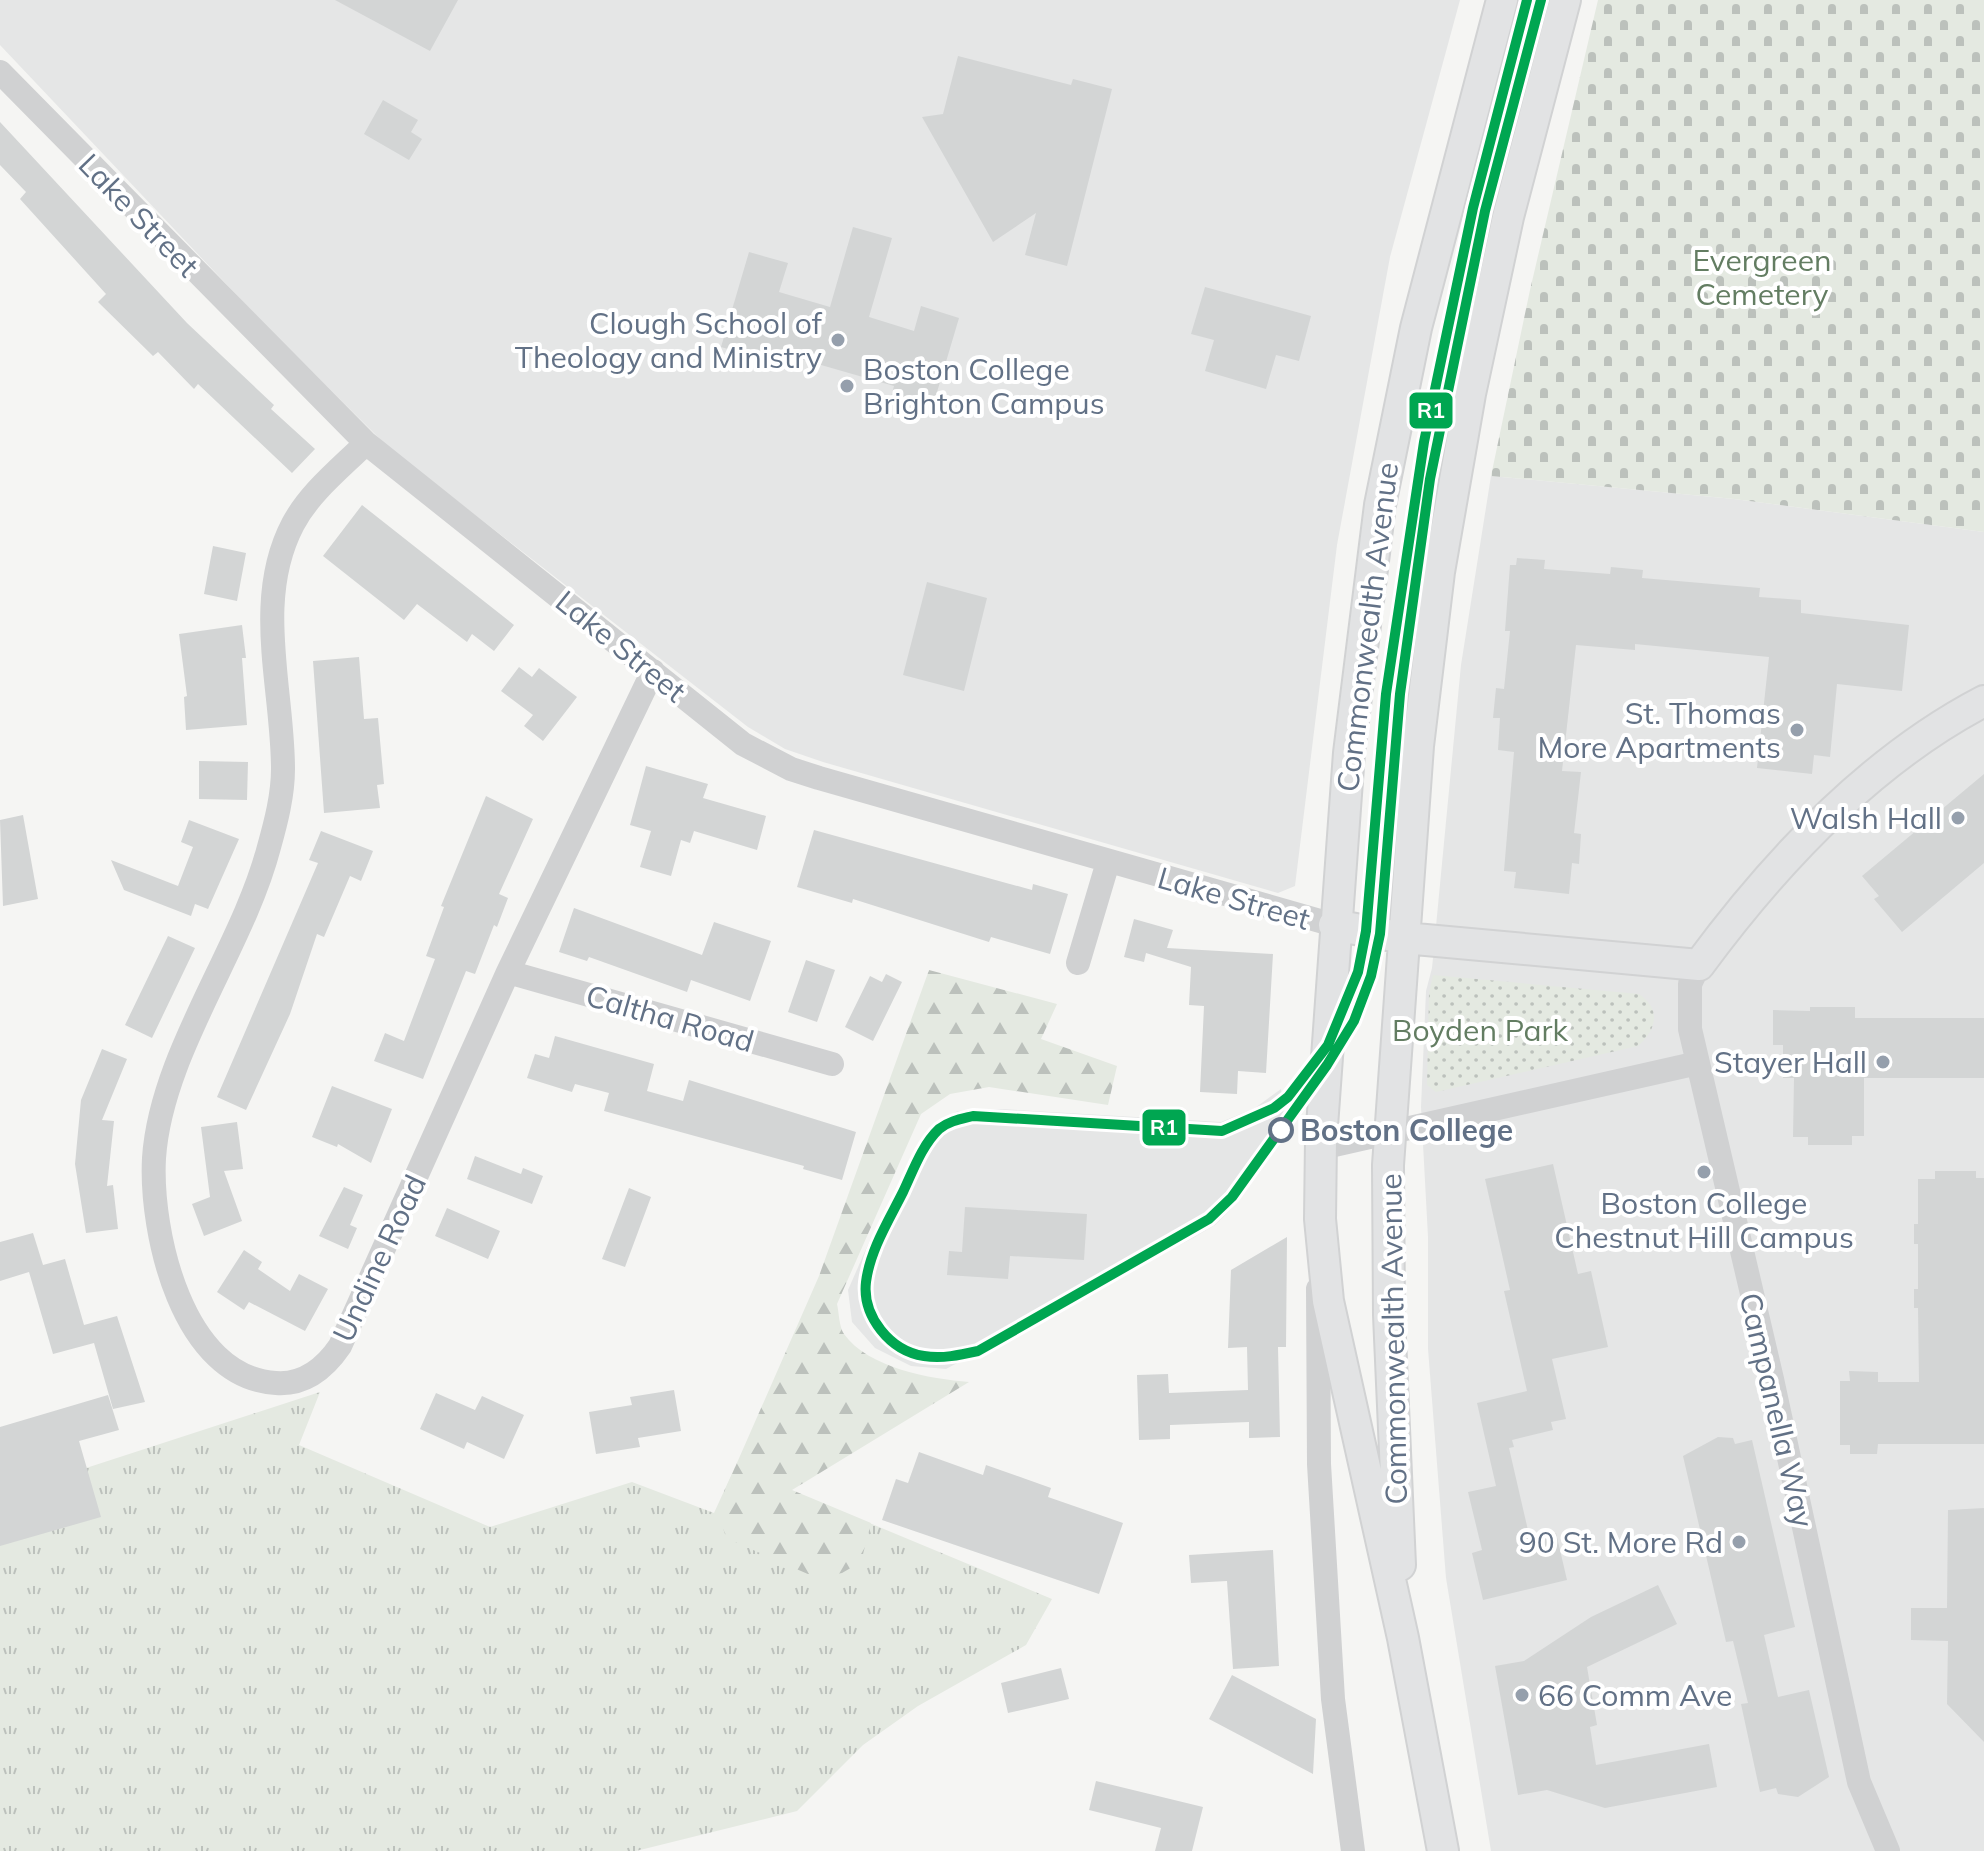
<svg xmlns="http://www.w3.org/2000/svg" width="1984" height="1851" font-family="Mulish,sans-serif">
<defs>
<pattern id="grass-tufts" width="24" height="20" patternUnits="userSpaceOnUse" patternTransform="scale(2)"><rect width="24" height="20" fill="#e4e9e1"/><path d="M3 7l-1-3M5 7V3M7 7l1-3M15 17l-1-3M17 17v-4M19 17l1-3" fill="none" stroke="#bcc1bc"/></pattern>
<pattern id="forest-firs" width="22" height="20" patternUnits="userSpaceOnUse" patternTransform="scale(2)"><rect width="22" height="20" fill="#e4e9e1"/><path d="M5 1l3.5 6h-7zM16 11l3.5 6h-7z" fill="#bcc1bc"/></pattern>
<pattern id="cemetery-stones" width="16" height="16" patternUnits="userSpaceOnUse" patternTransform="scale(2)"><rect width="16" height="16" fill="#e4e9e1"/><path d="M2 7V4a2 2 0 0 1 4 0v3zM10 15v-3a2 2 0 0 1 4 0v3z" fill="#bcc1bc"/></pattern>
<pattern id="park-dots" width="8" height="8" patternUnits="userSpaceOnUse" patternTransform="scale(2)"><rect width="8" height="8" fill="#e4e9e1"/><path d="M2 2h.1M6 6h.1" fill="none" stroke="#bcc1bc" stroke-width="1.8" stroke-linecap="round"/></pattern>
</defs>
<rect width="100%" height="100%" fill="#f5f5f3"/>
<!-- built -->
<path fill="#e5e6e6" d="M0,0h1460l-70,257 -53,288 -42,341 -17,7 -455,-131 -38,-13 -37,-22 -359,-279 -125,-124 -264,-279z
M1491,476l243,23 250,33v1319h-493l-45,-273 -18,-229v-112l-7,-130 5,-116 6,-23 29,-303z
M1281,1089l5,45 -49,69 -22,22 -24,14 -245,130 -35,-3 -36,-18 -23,-26 -4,-32 22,-50 47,-91 23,-29 18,-9 43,-2 220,13 34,-14z"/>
<!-- grass -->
<path fill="url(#grass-tufts)" d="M320,1392l-21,53 191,82 142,-45 82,31 21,-46 317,132 -26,46 -108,61 -55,39 -66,66 -161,40h-636v-355z"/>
<!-- forest -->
<path fill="url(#forest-firs)" d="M929,970l128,34 -16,35 76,27 -9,39 -119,-18 -39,7 -29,20 -84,190c2,8 2,23 7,30 24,34 87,45 125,48l-177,108 79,33 -10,39 -19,11 -25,5 -89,-39 -13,-26 104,-237z"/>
<!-- cemetery -->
<path fill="url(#cemetery-stones)" d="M1598,0h386v532l-250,-33 -243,-23 39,-186z"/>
<!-- park -->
<path fill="url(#park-dots)" d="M1433,975l206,19c23,16 17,36 -1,52l-202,46 -9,-7 2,-92z"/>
<!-- building -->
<path fill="#d3d5d5" d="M335,0h123l-28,51z
M958,56l113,29 2,-6 39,10 -45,177 -42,-11 11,-42 -43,29 -71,-125 21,-3z
M383,100l35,20 -7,12 11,7 -13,21 -45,-26z
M0,122l187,201 87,82 -3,4 44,40 -23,24 -94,-89 -4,5 -36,-37 -5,4 -55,-54 8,-8 -86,-95 6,-7 -26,-27z
M853,227l39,11 -23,79 45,14 7,-25 38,12 -27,91 -41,-12 3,-11 -118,-34 -3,10 -52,-15 28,-95 39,11 -9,29 51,15z
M1205,287l106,29 -12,45 -23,-6 -10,34 -61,-18 9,-31 -23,-6z
M362,505l152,120 -20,26 -22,-17 -5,8 -50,-38 -13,16 -81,-64z
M213,546l33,7 -9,48 -33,-7z
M1517,558l28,2 -1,9 66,5 1,-7 32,3 -1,8 118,10 -1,9 42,3v13l108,12 -7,66 -65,-7 -7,73 -16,-2 -2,19 -55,-6 12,-111 -134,-13v6l-59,-5 -14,126 19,1 -7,61 7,1 -2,30 -7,-1 -3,31 -55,-6 2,-16 -12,-1 10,-119 -16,-2 2,-32h-7l3,-30 8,1 6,-58h-5l5,-66h6z
M927,582l60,16 -23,93 -61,-16z
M242,625l4,33h-4l5,67 -61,5 -2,-33 3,-1 -8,-62z
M359,657l5,62 14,-1 6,66 -7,1 3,23 -56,5 -11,-152z
M519,667l13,10 7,-9 38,29 -34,44 -19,-15 9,-11 -32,-24z
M199,761l49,1 -1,38 -48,-1z
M646,766l62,18 -5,14 63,18 -9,34 -63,-19 -4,12 -9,-3 -10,36 -31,-9 11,-36 -21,-6z
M1984,774v89l-82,69 -28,-33 5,-3 -17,-20z
M486,796l47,23 -34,75 9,4 -11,29 -3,-2 -19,49 -9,-3 -43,108 -49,-18 11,-28 19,8 31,-82 -9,-3 18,-49 -3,-1z
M23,815l15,84 -35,7 -3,-86z
M189,820l50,19 -31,70 -13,-5 -4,12 -67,-26 -13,-30 67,26 15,-39 -12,-5z
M814,830l218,60 1,-6 35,10 -18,60 -59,-17 -2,5 -136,-43 -1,4 -55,-16z
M321,831l52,20 -12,30 -11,-5 -26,61 -7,-3 -27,80 -44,96 -29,-13 101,-234 -9,-3z
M574,908l128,47 12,-33 57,19 -21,60 -59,-21 -4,12 -98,-35 -2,4 -28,-9z
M1134,919l39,11 -6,18 106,6 -7,119 -28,-2 -1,23 -37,-2 4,-86 -15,-1 2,-38 -45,-14 -2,9 -20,-5z
M168,936l27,12 -43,90 -27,-13z
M806,960l29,10 -18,52 -29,-10z
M886,974l16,8 -29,59 -28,-14 25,-51 12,6z
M1810,1007h45v11h129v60h-120v58h-12v9h-44v-8h-15l1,-59h-11v-33h-10v-35l37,1z
M555,1036l99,28 -7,27 36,10 6,-21 167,52 -14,48 -39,-11 1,-3 -200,-55 5,-18 -34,-9 -3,8 -45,-14 8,-24 14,4z
M102,1049l25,10 -25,61 12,1 -7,65 6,-1 5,44 -32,4 -11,-69 6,-64z
M332,1086l60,23 -21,54 -33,-19 -1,3 -25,-10z
M237,1122l6,47 -19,2 18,50 -38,15 -12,-32 18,-7 -9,-70z
M475,1156l46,18 2,-6 20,8 -11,28 -65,-25z
M1553,1164l25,110 13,-3 17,76 -56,12 14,60 -15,3 2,8 -41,10 2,7 -5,1 21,91 26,-6 11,47 -84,20 -11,-47 10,-3 -14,-58 28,-6 -19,-83 50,-12 -23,-100 6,-1 -25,-111z
M1935,1171h41v7h8v266h-106l-1,10h-27v-9h-10v-64h10l-1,-10 29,1v10h41l-1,-74h-4v-19h4v-45h-4v-20h4v-45h17z
M344,1187l19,8 -13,30 7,3 -9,21 -29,-13z
M629,1188l22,9 -26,70 -23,-8z
M965,1207l122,7 -3,46 -74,-4 -2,23 -61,-4 2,-24 13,1z
M447,1208l53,23 -12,28 -53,-23z
M33,1233l10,32 22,-6 19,66 33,-9 28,86 -32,7 -19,-66 -41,11 -24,-82 -29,9v-39z
M1287,1237l-1,110h-8l2,90 -31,1v-16l-79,3v14l-31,1 -2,-65 31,-1 1,19 79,-3 -1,-43 -19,1 3,-78z
M244,1250l18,12 -4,7 32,22 9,-17 29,15 -23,42 -56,-29 -5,8 -27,-18z
M674,1390l7,41 -43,7 2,9 -44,7 -7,-42 43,-7 -2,-8z
M436,1393l39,17 7,-14 42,19 -20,44 -37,-17 -3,7 -44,-20z
M108,1395l11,35 -40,11 22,76 -101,29v-119z
M1718,1437l15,1 2,6 17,-4 43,187 -31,8 14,62 31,-7 20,87 -31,20 -20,-3 -2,-6 -16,4 -19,-88 7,-1 -15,-62 -7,1 -43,-186z
M919,1452l64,23 3,-10 65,23 -3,9 75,26 -24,71 -217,-74 14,-41 12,4z
M1984,1508v234l-37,-38 1,-63 -37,-1v-32h36l1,-98z
M1273,1550l6,116 -46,3 -6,-88 -36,2 -2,-28z
M1658,1585l19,39 -90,43 10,58 -7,2 6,38 113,-21 8,43 -112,21 -58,-18 -29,5 -23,-129 29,-5 67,-44z
M1061,1668l8,31 -61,14 -7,-30z
M1232,1675l84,44 -3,55 -104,-55z
M1096,1781l107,26 -11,44h-37l6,-23 -72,-18z"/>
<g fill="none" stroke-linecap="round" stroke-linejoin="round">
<defs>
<path id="major" d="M1334,925l70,13 295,27c76,-103 170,-204 285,-264
M1400,1565l-11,-250 -1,-150 30,-419 21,-174 31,-178 38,-177 57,-217
M1443,1851l-40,-213 -75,-337 -8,-82 1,-79 28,-387 31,-248 36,-177 86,-328"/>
</defs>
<!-- major casing -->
<use href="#major" stroke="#d1d2d3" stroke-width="34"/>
<!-- minor -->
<path stroke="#d0d1d2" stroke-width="24" d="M0,72l366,371 377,301 48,25 28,9 515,147
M366,443c-25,25 -56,49 -73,81 -40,76 -10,165 -10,245 0,26 -7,53 -14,78 -27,103 -108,206 -115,311 -4,74 28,220 122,225 28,2 49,-15 64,-37l168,-374 145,-301
M1078,963l30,-101
M1699,965l-9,19v45l82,350 87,403 29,69
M508,972l324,92
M1321,1148l377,-85
M1318,1289l1,175 14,235 20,152"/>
<!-- major -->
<use href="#major" stroke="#e2e3e4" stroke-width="30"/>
<!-- tram -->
<path stroke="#c7c7c8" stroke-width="2" d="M1196,1131l-223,-15c-12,3 -24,5 -34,13 -17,16 -26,42 -36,63 -14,28 -33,58 -37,90 -4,34 24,69 58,74 18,3 36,-1 54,-5l231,-132 33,-35"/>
<defs>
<path id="rail-1" d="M1527,0l-54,208 -49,234 -38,252 -20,237 -8,41 -30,73 -40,52 -14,11 -52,23 -249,-15c-12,3 -24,5 -34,13 -17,16 -26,42 -36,63 -14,28 -33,58 -37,90 -4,34 24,69 58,74 18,3 36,-1 54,-5l231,-132 23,-22 95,-132 27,-44 17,-45 9,-42 20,-240 30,-215 55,-268 56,-211"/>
</defs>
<!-- rail-1 casing -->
<use href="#rail-1" stroke="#fff" stroke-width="16"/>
<!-- rail-1 -->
<use href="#rail-1" stroke="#00a651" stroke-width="10"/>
</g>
<!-- markers -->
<g fill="#959fac" stroke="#fff" stroke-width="3">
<circle cx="838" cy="340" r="8"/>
<circle cx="847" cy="386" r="8"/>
<circle cx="1797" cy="730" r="8"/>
<circle cx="1958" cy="818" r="8"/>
<circle cx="1883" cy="1062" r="8"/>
<circle cx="1704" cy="1172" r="8"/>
<circle cx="1739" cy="1542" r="8"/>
<circle cx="1522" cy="1695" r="8"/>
</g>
<circle fill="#fff" stroke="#627186" stroke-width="4" cx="1281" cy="1130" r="11"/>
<g text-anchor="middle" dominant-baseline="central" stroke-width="8" stroke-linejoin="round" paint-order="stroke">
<!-- street labels -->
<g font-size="30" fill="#627186" stroke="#fff">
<text transform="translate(139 215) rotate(46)">Lake Street</text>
<text transform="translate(1367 627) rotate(-83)">Commonwealth Avenue</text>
<text transform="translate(621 646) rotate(39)">Lake Street</text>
<text transform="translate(1234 898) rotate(16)">Lake Street</text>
<text transform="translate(670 1018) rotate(16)">Caltha Road</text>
<text transform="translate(379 1258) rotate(-65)">Undine Road</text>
<text transform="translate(1393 1339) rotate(-91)">Commonwealth Avenue</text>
<text transform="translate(1777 1410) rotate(77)">Campanella Way</text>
</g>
<!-- park labels -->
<g font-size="30" fill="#637d62" stroke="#fff">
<text x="1762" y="260">Evergreen<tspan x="1762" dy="34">Cemetery</tspan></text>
<text x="1480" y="1030">Boyden Park</text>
</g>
<!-- poi labels -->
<g font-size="30" fill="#627186" stroke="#fff" text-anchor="end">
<text x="822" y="323">Clough School of<tspan x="822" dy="34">Theology and Ministry</tspan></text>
<text x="863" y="369" text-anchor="start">Boston College<tspan x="863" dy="34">Brighton Campus</tspan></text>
<text x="1781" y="713">St. Thomas<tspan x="1781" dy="34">More Apartments</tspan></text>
<text x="1942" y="818">Walsh Hall</text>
<text x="1867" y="1062">Stayer Hall</text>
<text x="1704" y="1203" text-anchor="middle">Boston College<tspan x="1704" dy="34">Chestnut Hill Campus</tspan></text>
<text x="1723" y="1542">90 St. More Rd</text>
<text x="1538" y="1695" text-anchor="start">66 Comm Ave</text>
</g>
<!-- stop labels -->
<g font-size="30" font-weight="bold" fill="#627186" stroke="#fff" text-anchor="start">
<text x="1300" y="1130">Boston College</text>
</g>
</g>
<g stroke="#fff" stroke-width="3">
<rect x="1408" y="391" width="46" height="39" rx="8" fill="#00a651"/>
<rect x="1141" y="1108" width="46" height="39" rx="8" fill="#00a651"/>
</g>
<g font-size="22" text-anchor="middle" font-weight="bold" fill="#fff">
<text x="1431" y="418">R1</text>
<text x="1164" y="1135">R1</text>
</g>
</svg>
